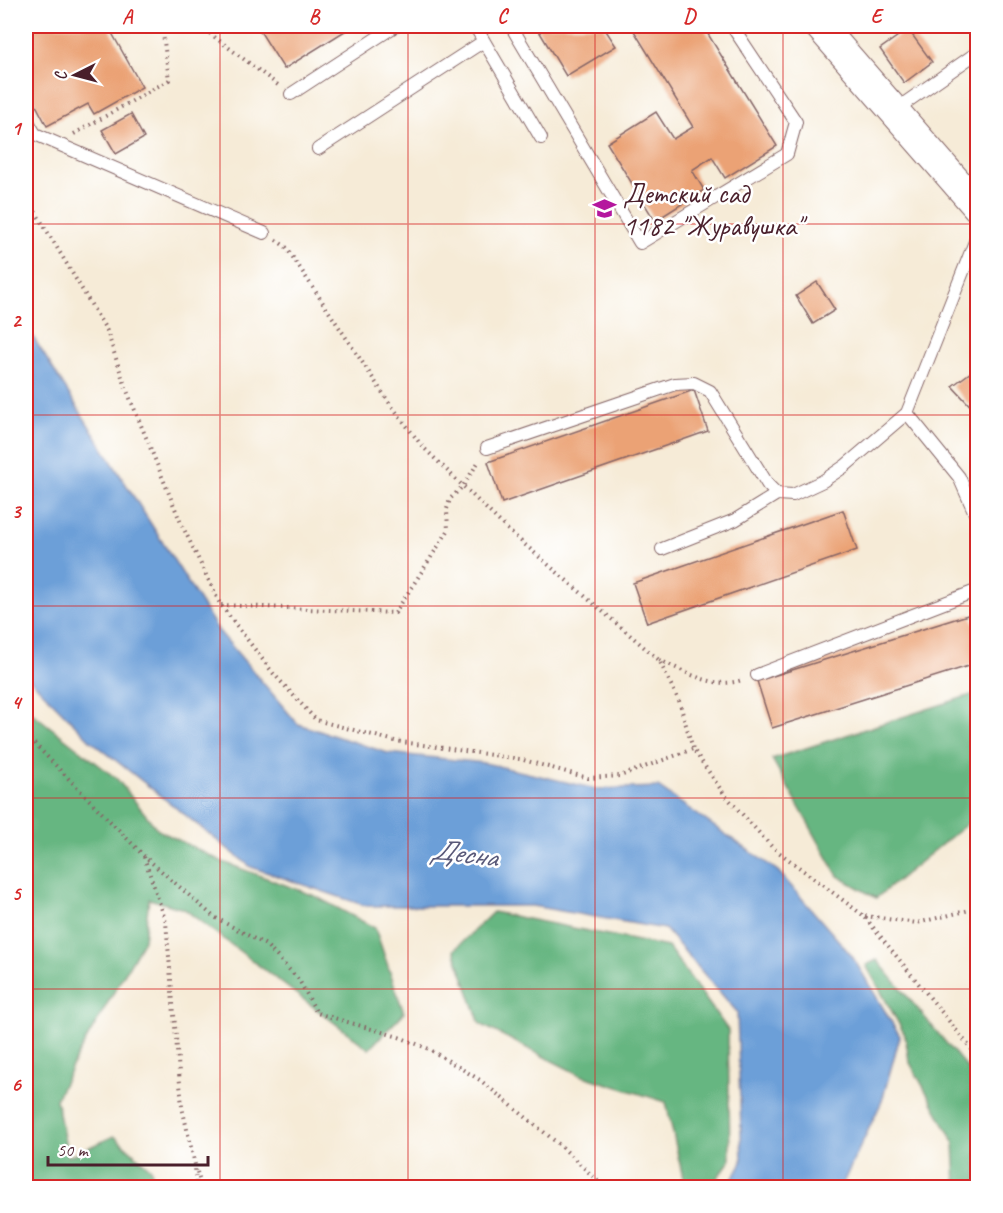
<svg xmlns="http://www.w3.org/2000/svg" width="1003" height="1213" font-family="Caveat,sans-serif">
<rect width="100%" height="100%" fill="#fff"/>
<filter id="ink" filterUnits="userSpaceOnUse"><feTurbulence type="fractalNoise" baseFrequency=".0167" numOctaves="2"/><feDisplacementMap in="SourceGraphic" scale="12" xChannelSelector="R" yChannelSelector="G"/><feConvolveMatrix kernelMatrix="1 2 1 2 8 2 1 2 1" color-interpolation-filters="sRGB"/></filter>
<filter id="wash" filterUnits="userSpaceOnUse"><feTurbulence type="fractalNoise" baseFrequency=".008" numOctaves="4" result="noise"/><feDisplacementMap in="SourceGraphic" scale="24" xChannelSelector="R" yChannelSelector="G"/><feGaussianBlur stdDeviation="1.35" result="paint"/><feColorMatrix in="noise" values="0 0 0 0 0 0 0 0 0 0 0 0 0 0 0 0 0 1.4 0 .05"/><feComposite in="paint" operator="in"/></filter>
<g filter="url(#wash)">
<rect width="100%" height="100%" fill="#f6ebd7"/>
<!-- forest -->
<path fill="#66b681" stroke="#586a56" stroke-width="1.5" d="M977,693v120l-9,10 -92,75 -38,-22 -66,-117z
M26,708l91,71 41,51 65,32 92,34 60,32 29,85 -35,36 -185,-140 -35,-10 -5,41 -67,116 -21,43 12,58 46,-21 37,33 4,18h-129v-238l8,-15 -8,-7z
M493,912l175,35 60,83 2,131 -20,26h-25l-19,-85 -86,-27 -100,-51 -26,-74z
M877,960l100,120v107h-21l-2,-45 -45,-81 -4,-26 -39,-70z"/>
<!-- water -->
<path fill="#6c9fd8" stroke="#5b5f82" stroke-width="1.5" d="M26,326l192,304 80,94 90,29 97,10 111,26 62,-2 120,84 74,85 48,80 -18,65 -41,86h-113l14,-25 -5,-150 -72,-83 -133,-23h-166l-115,-39 -161,-127 -64,-65z"/>
<g id="blocks">
<!-- building -->
<path fill="#eba274" d="M26,26h82l34,61 -48,27 -6,-10 -41,22 -21,-40z
M269,26h84l-69,43 -24,-38z
M536,26h67l13,20 -50,30z
M631,26h72l74,120 -52,32 -13,-21 -20,13 12,20 -49,31 -48,-78 49,-31 17,27 20,-12z
M908,29l24,33 -28,21 -24,-34z
M131,114l13,24 -28,16 -14,-24z
M817,282l18,28 -22,14 -17,-28z
M978,367v47l-26,-28z
M694,390l14,41 -206,72 -14,-41z
M843,510l14,40 -210,73 -14,-40z
M971,614l7,21v28l-206,65 -15,-47z"/>
</g>
</g>
<g filter="url(#ink)">
<use href="#blocks" fill-opacity="0" stroke="#866667" stroke-width="1.5"/>
<g fill="none" stroke-linecap="round" stroke-linejoin="round">
<defs>
<path id="service" d="M475,26l66,112
M511,26l129,217 147,-89 9,-32 -64,-96
M291,94l104,-68
M895,110l83,-58
M26,118l9,16 229,99
M318,149l166,-108
M907,413l52,64 19,43
M487,448l188,-64 19,-1 16,8 58,94 9,9 16,1 30,-14 22,-15 62,-53 71,-179
M662,549l73,-29 42,-26
M757,675l221,-85"/>
<path id="tertiary" d="M820,26l158,181"/>
</defs>
<!-- service casing -->
<use href="#service" stroke="#866667" stroke-width="14"/>
<!-- tertiary casing -->
<use href="#tertiary" stroke="#866667" stroke-width="32"/>
<!-- path -->
<path stroke="#866667" stroke-width="4" stroke-dasharray="1.5 4.5" stroke-linecap="butt" d="M200,26l78,59
M74,134l95,-54 -7,-54
M26,196l81,135 18,55 56,137 39,81 53,69 43,47 79,21 125,18 68,19 32,-2 73,-27
M276,240l10,7 102,154 34,45 86,84 151,130 20,41 14,48 31,45 48,53 92,69 114,141
M221,605l174,8 53,-82 -1,-22 3,-10 13,-13 16,-25
M659,660c26,11 54,30 83,20
M26,735l118,121 70,61 52,28 33,35 18,33 82,24 30,12 51,31 81,66 44,42
M144,857l22,65 16,185 13,58 1,23
M865,916l52,7 61,-15
M197,1172l5,16"/>
<!-- service -->
<use href="#service" stroke="#fff" stroke-width="12"/>
<!-- tertiary -->
<use href="#tertiary" stroke="#fff" stroke-width="30"/>
</g>
</g>
<!-- grid -->
<path fill="none" stroke="#d62828" stroke-width="1.5" stroke-opacity="0.55" d="M220,26v1162M408,26v1162M595,26v1162M783,26v1162M26,224h952M26,415h952M26,606h952M26,798h952M26,989h952"/>
<!-- icons -->
<defs>
<symbol id="school-bare" viewBox="-9 -9 18 18"><path d="M0-5L7-2L0 1L-7-2ZM-4 1L0 2.5L4 1V4Q0 6-4 4Z" fill="#b5179e" stroke="#fff" stroke-width="2.5" paint-order="stroke"/></symbol>
</defs>
<g fill-rule="evenodd">
<use href="#school-bare" x="588" y="192" width="33" height="33"/>
</g>
<g text-anchor="middle" dominant-baseline="central" stroke-width="5" stroke-linejoin="round" paint-order="stroke">
<!-- poi labels -->
<g font-size="28" fill="#4a1f2b" stroke="#fff" text-anchor="start">
<text x="623" y="193">Детский сад<tspan x="623" dy="32">1182 "Журавушка"</tspan></text>
</g>
<!-- water labels -->
<g font-size="30" font-style="italic" fill="#595979" stroke="#fff">
<text transform="translate(464 853) rotate(7)">Десна</text>
</g>
</g>
<!-- margin -->
<rect width="1003" height="1213" fill="none" stroke="#fff" stroke-width="66"/>
<!-- north arrow -->
<g transform="translate(75 75) rotate(264)" stroke="#ffffff" stroke-width="4.5" paint-order="stroke">
<path d="M0-4.5L10 22L0 15L-10 22Z" fill="#4a1f2b"/>
<text y="-9" font-size="16" font-weight="bold" text-anchor="middle" fill="#4a1f2b">С</text>
</g>
<!-- scale -->
<path d="M48 1156v9h160v-9" fill="none" stroke="#4a1f2b" stroke-width="3"/>
<text x="57" y="1156" font-size="18" fill="#4a1f2b" stroke="#ffffff" stroke-width="4.5" paint-order="stroke">50 m</text>
<rect x="33" y="33" width="937" height="1147" fill="none" stroke="#d62828" stroke-width="2"/>
<g font-size="20" text-anchor="middle" font-weight="bold" fill="#d62828">
<text x="127" y="23">A</text>
<text x="314" y="23">B</text>
<text x="502" y="23">C</text>
<text x="689" y="23">D</text>
<text x="876" y="23">E</text>
<text x="16" y="135">1</text>
<text x="16" y="327">2</text>
<text x="16" y="518">3</text>
<text x="16" y="709">4</text>
<text x="16" y="900">5</text>
<text x="16" y="1091">6</text>
</g>
</svg>
